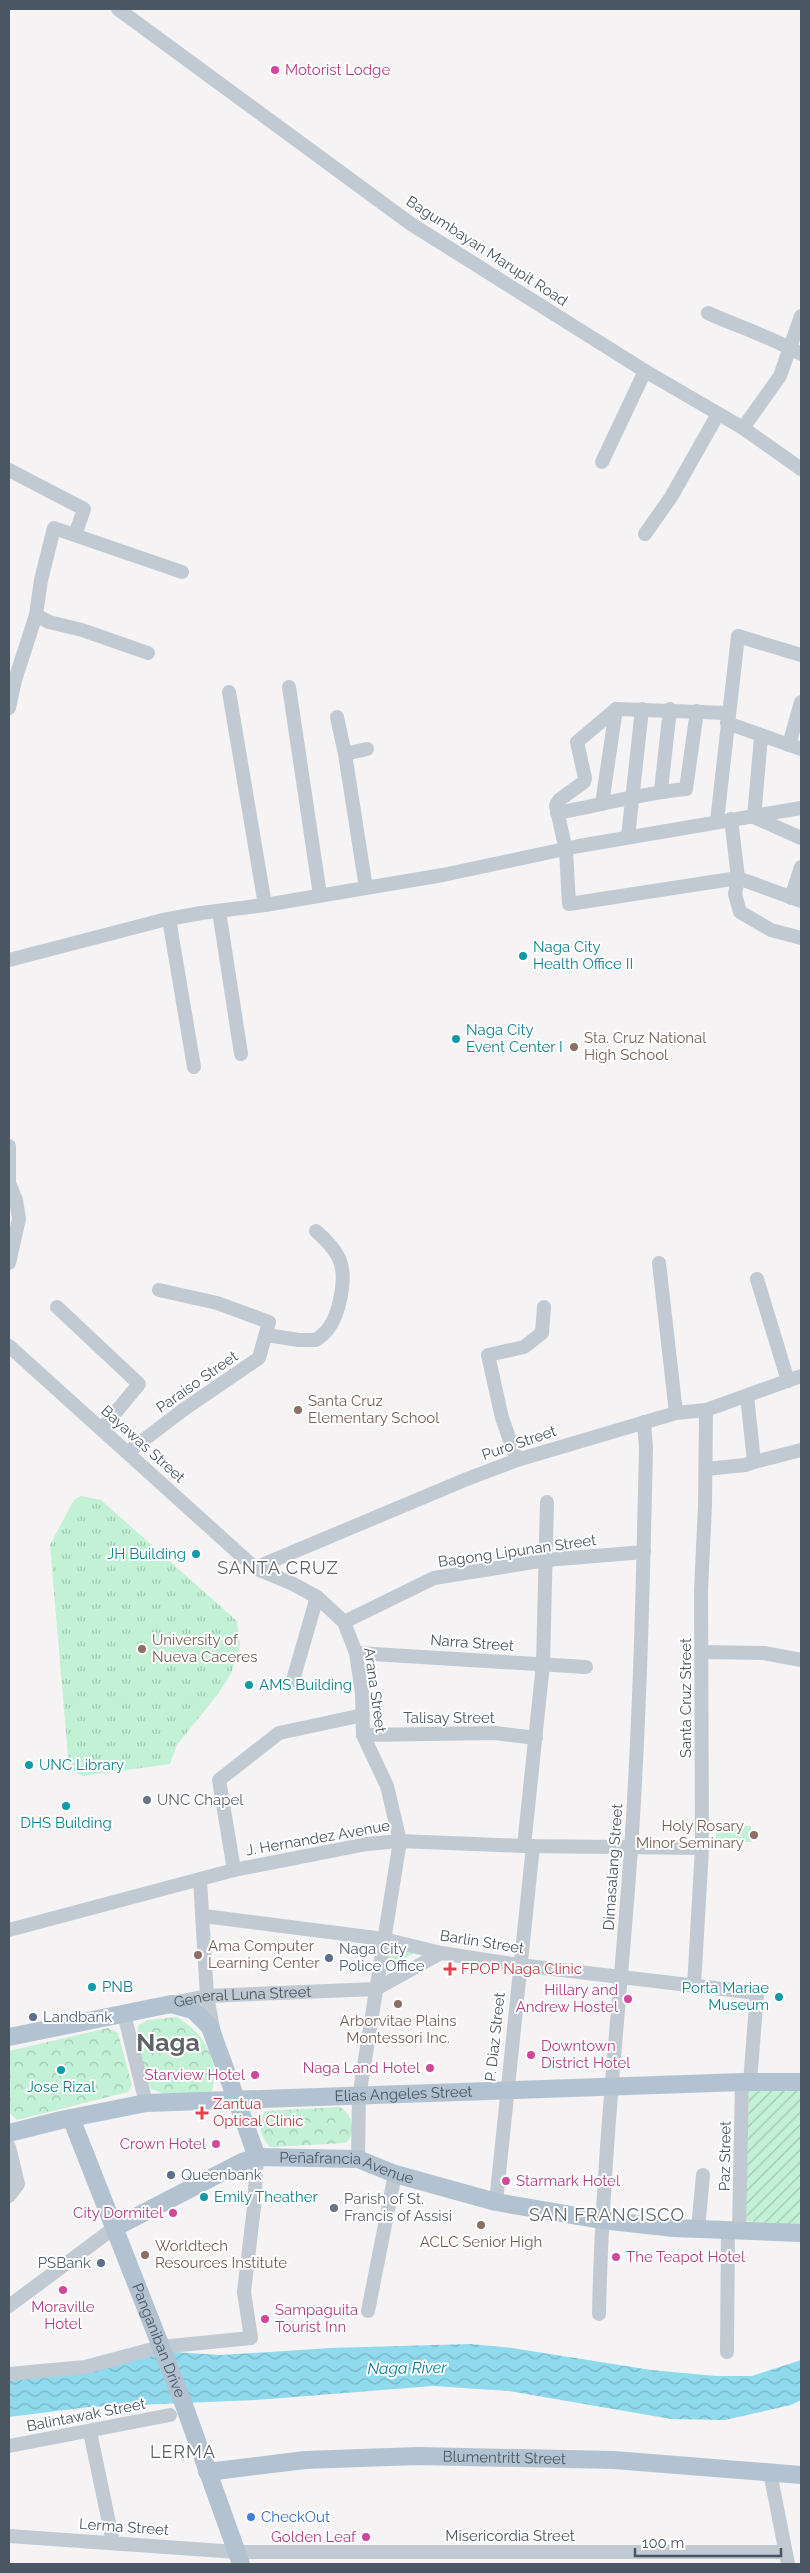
<svg xmlns="http://www.w3.org/2000/svg" width="810" height="2573" font-family="Raleway,sans-serif">
<defs>
<pattern id="grass-tufts" width="24" height="20" patternUnits="userSpaceOnUse" patternTransform="scale(1.25)"><rect width="24" height="20" fill="#c3f1d5"/><path d="M3 7l-1-3M5 7V3M7 7l1-3M15 17l-1-3M17 17v-4M19 17l1-3" fill="none" stroke="#a0c6b0"/></pattern>
<pattern id="forest-crowns" width="20" height="18" patternUnits="userSpaceOnUse" patternTransform="scale(1.25)"><rect width="20" height="18" fill="#c3f1d5"/><path d="M2 6a3 3 0 1 1 6 0M12 15a3 3 0 1 1 6 0" fill="none" stroke="#a0c6b0"/></pattern>
<pattern id="garden-furrows" width="10" height="10" patternUnits="userSpaceOnUse" patternTransform="scale(1.25)"><rect width="10" height="10" fill="#c3f1d5"/><path d="M-1 1l2-2M0 10L10 0M9 11l2-2" fill="none" stroke="#a0c6b0"/></pattern>
<pattern id="water-waves" width="16" height="10" patternUnits="userSpaceOnUse" patternTransform="scale(1.25)"><rect width="16" height="10" fill="#90daee"/><path d="M0 5q4-4 8 0t8 0" fill="none" stroke="#78b4c4"/></pattern>
</defs>
<rect width="100%" height="100%" fill="#f5f3f3"/>
<!-- grass -->
<path fill="url(#grass-tufts)" d="M81,1496l20,4 136,121 3,24 -9,29 -13,20 -41,51 -7,19 -88,12 -13,-8 -19,-223 24,-45z"/>
<!-- forest -->
<path fill="url(#forest-crowns)" d="M390,1947l23,5v2l-25,12z
M177,2017c26,15 43,43 35,74l-42,5 -19,-7c-10,-17 -15,-45 -13,-64l11,-5z
M108,2028l10,5 14,52 -4,7 -111,28 -7,-7 -1,-62z
M340,2107c13,8 17,25 6,36l-76,4c-10,-10 -13,-25 -5,-36z"/>
<!-- garden -->
<path fill="url(#garden-furrows)" d="M749,2090h52v135l-56,-4z"/>
<!-- pitch -->
<path fill="#c3f1d5" d="M716,1825l35,1v16h-35z"/>
<!-- water -->
<path fill="url(#water-waves)" d="M470,2344l42,4 139,22 65,6h36l49,-16v40l-10,5 -66,15 -54,-1 -162,-28 -76,-5 -177,14 -167,7 -80,10v-38l37,-4 128,-23 47,3 109,-7z"/>
<g fill="none" stroke-linecap="round" stroke-linejoin="round">
<!-- minor -->
<g stroke="#c1cad2" stroke-width="14">
<path d="M118,9l293,215 234,147 98,57 58,41"/>
<path d="M708,313c31,14 63,24 93,41"/>
<path d="M743,428l37,-52 21,-60"/>
<path d="M602,462l43,-91"/>
<path d="M9,470l75,39 -9,26"/>
<path d="M645,534l26,-37 47,-83"/>
<path d="M36,615l13,7 33,8 66,23"/>
<path d="M289,687l31,208"/>
<path d="M229,692l36,213"/>
<path d="M9,708l6,-28 21,-65 5,-35 13,-52 128,44"/>
<path d="M728,713l-112,-4 -39,33 8,36 -1,4 -25,18 -3,6 10,44 3,54 169,-26 63,23"/>
<path d="M337,717l8,37 21,134"/>
<path d="M727,723l74,26"/>
<path d="M761,737l-7,80 47,21"/>
<path d="M789,745l12,-43"/>
<path d="M345,754l22,-5"/>
<path d="M661,790l9,-81"/>
<path d="M602,804l14,-95"/>
<path d="M557,813c43,-8 86,-20 129,-24l11,-78"/>
<path d="M731,819l7,59 -3,16 5,18 31,18 30,8"/>
<path d="M717,821l21,-185 63,19"/>
<path d="M628,837l14,-128"/>
<path d="M791,898l10,-31"/>
<path d="M219,911l22,143"/>
<path d="M169,919l25,148"/>
<path d="M9,960l154,-40 38,-7 64,-8 178,-30 136,-29 222,-38"/>
<path d="M9,1146v37l7,17 3,19 -10,44"/>
<path d="M659,1263l17,150"/>
<path d="M757,1279l31,102"/>
<path d="M57,1307l82,77 -37,45"/>
<path d="M266,1335l33,5h17c4,-3 9,-7 12,-11 11,-14 19,-50 12,-68 -4,-11 -15,-22 -24,-30"/>
<path d="M9,1346l246,222 38,16 24,13 27,25 12,31 6,40 1,42 24,51 13,55 -41,256 -1,62"/>
<path d="M747,1396l7,66 47,-12"/>
<path d="M128,1452l55,-42 76,-52 10,-36 -52,-19 -58,-13"/>
<path d="M517,1460l-15,-42 -14,-63 36,-8 18,-14 2,-26"/>
<path d="M706,1469l39,-4 9,-3"/>
<path d="M255,1568l212,-89 50,-19 159,-47 30,-3 95,-34"/>
<path d="M344,1622l90,-44 112,-18 98,-8"/>
<path d="M702,1652l62,1 37,7"/>
<path d="M356,1653l230,14"/>
<path d="M293,1680l24,-83"/>
<path d="M363,1735l132,-2 41,5"/>
<path d="M524,1846l19,-182 4,-162"/>
<path d="M234,1870l-15,-90 60,-47 84,-18"/>
<path d="M200,1880l7,116 7,37"/>
<path d="M204,1916l180,23 57,14 78,12 238,28 -7,89"/>
<path d="M9,1930l225,-60 133,-26 33,-3 124,5 178,2"/>
<path d="M694,1986l8,-138 -1,-257 4,-86 1,-95"/>
<path id="s1" d="M172,2003l35,-7 169,-7 65,-36"/>
<path d="M124,2014l22,89"/>
<path d="M9,2147l9,37 -9,12"/>
<path d="M496,2202l37,-356"/>
<path d="M698,2229l5,-54"/>
<path d="M739,2230l3,-148"/>
<path d="M9,2306l105,-78"/>
<path d="M368,2311l27,-137"/>
<path d="M599,2314c3,-155 21,-310 32,-465 9,-134 12,-267 15,-401l-2,-26"/>
<path d="M727,2352l1,-123"/>
<path d="M9,2374l76,-7 75,-20 91,-9 -7,-46 10,-85 3,-50"/>
<path d="M90,2432l23,110"/>
<path d="M9,2446l161,-31"/>
<path d="M770,2472l18,92"/>
<path d="M9,2536l228,16h547"/>
</g>
<!-- major -->
<g stroke="#b3c2d1" stroke-width="18">
<path d="M9,2037l162,-33 22,6 17,17 47,130"/>
<path id="s2" d="M71,2118l113,287 57,159"/>
<path id="s3" d="M9,2133l52,-13 85,-17 596,-21h59"/>
<path id="s4" d="M114,2228l128,-66 15,-5 101,2 37,15 101,28 105,18 73,8 127,5"/>
<path id="s5" d="M207,2472l98,-12 113,-4 196,4 187,15"/>
</g>
</g>
<!-- markers -->
<g fill="#d1479c" stroke="#fff" stroke-width="2">
<circle cx="275" cy="70" r="5"/>
<circle cx="628" cy="1999" r="5"/>
<circle cx="531" cy="2055" r="5"/>
<circle cx="430" cy="2068" r="5"/>
<circle cx="255" cy="2075" r="5"/>
<circle cx="216" cy="2144" r="5"/>
<circle cx="506" cy="2181" r="5"/>
<circle cx="173" cy="2213" r="5"/>
<circle cx="616" cy="2257" r="5"/>
<circle cx="63" cy="2290" r="5"/>
<circle cx="265" cy="2319" r="5"/>
<circle cx="366" cy="2537" r="5"/>
</g>
<g fill="#0f9aa8" stroke="#fff" stroke-width="2">
<circle cx="523" cy="956" r="5"/>
<circle cx="456" cy="1039" r="5"/>
<circle cx="196" cy="1554" r="5"/>
<circle cx="249" cy="1685" r="5"/>
<circle cx="29" cy="1765" r="5"/>
<circle cx="66" cy="1806" r="5"/>
<circle cx="92" cy="1987" r="5"/>
<circle cx="779" cy="1997" r="5"/>
<circle cx="61" cy="2070" r="5"/>
<circle cx="204" cy="2197" r="5"/>
</g>
<g fill="#8d6e63" stroke="#fff" stroke-width="2">
<circle cx="574" cy="1047" r="5"/>
<circle cx="298" cy="1410" r="5"/>
<circle cx="142" cy="1649" r="5"/>
<circle cx="754" cy="1835" r="5"/>
<circle cx="198" cy="1955" r="5"/>
<circle cx="398" cy="2004" r="5"/>
<circle cx="481" cy="2225" r="5"/>
<circle cx="145" cy="2255" r="5"/>
</g>
<g fill="#6b7280" stroke="#fff" stroke-width="2">
<circle cx="147" cy="1800" r="5"/>
<circle cx="334" cy="2208" r="5"/>
</g>
<g fill="#5c6f8a" stroke="#fff" stroke-width="2">
<circle cx="329" cy="1958" r="5"/>
<circle cx="33" cy="2017" r="5"/>
<circle cx="171" cy="2175" r="5"/>
<circle cx="101" cy="2263" r="5"/>
</g>
<g fill="#e0444e" stroke="#fff" stroke-width="2">
<path d="M447.5 1961.5h5v5h5v5h-5v5h-5v-5h-5v-5h5z"/>
<path d="M199.5 2105.5h5v5h5v5h-5v5h-5v-5h-5v-5h5z"/>
</g>
<circle fill="#3f7fe0" stroke="#fff" stroke-width="2" cx="251" cy="2517" r="5"/>
<g text-anchor="middle" dominant-baseline="central" stroke-width="4" stroke-linejoin="round" paint-order="stroke">
<!-- hotel labels -->
<g font-size="15" fill="#b23c85" stroke="#fff" text-anchor="end">
<text x="285" y="70" text-anchor="start">Motorist Lodge</text>
<text x="618" y="1990">Hillary and<tspan x="618" dy="17">Andrew Hostel</tspan></text>
<text x="541" y="2046" text-anchor="start">Downtown<tspan x="541" dy="17">District Hotel</tspan></text>
<text x="420" y="2068">Naga Land Hotel</text>
<text x="245" y="2075">Starview Hotel</text>
<text x="206" y="2144">Crown Hotel</text>
<text x="516" y="2181" text-anchor="start">Starmark Hotel</text>
<text x="163" y="2213">City Dormitel</text>
<text x="626" y="2257" text-anchor="start">The Teapot Hotel</text>
<text x="63" y="2307" text-anchor="middle">Moraville<tspan x="63" dy="17">Hotel</tspan></text>
<text x="275" y="2310" text-anchor="start">Sampaguita<tspan x="275" dy="17">Tourist Inn</tspan></text>
<text x="356" y="2537">Golden Leaf</text>
</g>
<!-- street labels -->
<g font-size="15" fill="#4a5661" stroke="#fff">
<text transform="translate(487 251) rotate(33)">Bagumbayan Marupit Road</text>
<text transform="translate(197 1382) rotate(-35)">Paraiso Street</text>
<text transform="translate(519 1443) rotate(-19)">Puro Street</text>
<text transform="translate(143 1444) rotate(42)">Bayawas Street</text>
<text transform="translate(517 1551) rotate(-8)">Bagong Lipunan Street</text>
<text transform="translate(472 1643) rotate(4)">Narra Street</text>
<text transform="translate(375 1690) rotate(82)">Arana Street</text>
<text transform="translate(686 1698) rotate(-90)">Santa Cruz Street</text>
<text x="449" y="1718">Talisay Street</text>
<text transform="translate(318 1838) rotate(-10)">J. Hernandez Avenue</text>
<text transform="translate(613 1867) rotate(-86)">Dimasalang Street</text>
<text transform="translate(482 1942) rotate(9)">Barlin Street</text>
<text stroke="none"><textPath href="#s1" startOffset="71">General Luna Street</textPath></text>
<text transform="translate(495 2037) rotate(-84)">P. Diaz Street</text>
<text stroke="none"><textPath href="#s3" startOffset="398">Elias Angeles Street</textPath></text>
<text transform="translate(725 2156) rotate(-89)">Paz Street</text>
<text stroke="none"><textPath href="#s4" startOffset="251">Peñafrancia Avenue</textPath></text>
<text stroke="none"><textPath href="#s2" startOffset="239">Panganiban Drive</textPath></text>
<text transform="translate(86 2415) rotate(-11)">Balintawak Street</text>
<text stroke="none"><textPath href="#s5" startOffset="298">Blumentritt Street</textPath></text>
<text transform="translate(124 2527) rotate(4)">Lerma Street</text>
<text x="510" y="2536">Misericordia Street</text>
</g>
<!-- culture labels -->
<g font-size="15" fill="#0d838f" stroke="#fff" text-anchor="start">
<text x="533" y="947">Naga City<tspan x="533" dy="17">Health Office II</tspan></text>
<text x="466" y="1030">Naga City<tspan x="466" dy="17">Event Center I</tspan></text>
<text x="186" y="1554" text-anchor="end">JH Building</text>
<text x="259" y="1685">AMS Building</text>
<text x="39" y="1765">UNC Library</text>
<text x="66" y="1823" text-anchor="middle">DHS Building</text>
<text x="102" y="1987">PNB</text>
<text x="769" y="1988" text-anchor="end">Porta Mariae<tspan x="769" dy="17">Museum</tspan></text>
<text x="61" y="2087" text-anchor="middle">Jose Rizal</text>
<text x="214" y="2197">Emily Theather</text>
</g>
<!-- education labels -->
<g font-size="15" fill="#785e54" stroke="#fff" text-anchor="start">
<text x="584" y="1038">Sta. Cruz National<tspan x="584" dy="17">High School</tspan></text>
<text x="308" y="1401">Santa Cruz<tspan x="308" dy="17">Elementary School</tspan></text>
<text x="152" y="1640">University of<tspan x="152" dy="17">Nueva Caceres</tspan></text>
<text x="744" y="1826" text-anchor="end">Holy Rosary<tspan x="744" dy="17">Minor Seminary</tspan></text>
<text x="208" y="1946">Ama Computer<tspan x="208" dy="17">Learning Center</tspan></text>
<text x="398" y="2021" text-anchor="middle">Arborvitae Plains<tspan x="398" dy="17">Montessori Inc.</tspan></text>
<text x="481" y="2242" text-anchor="middle">ACLC Senior High</text>
<text x="155" y="2246">Worldtech<tspan x="155" dy="17">Resources Institute</tspan></text>
</g>
<!-- worship labels -->
<g font-size="15" fill="#5b616d" stroke="#fff" text-anchor="start">
<text x="157" y="1800">UNC Chapel</text>
<text x="344" y="2199">Parish of St.<tspan x="344" dy="17">Francis of Assisi</tspan></text>
</g>
<!-- service labels -->
<g font-size="15" fill="#4e5e75" stroke="#fff" text-anchor="start">
<text x="339" y="1949">Naga City<tspan x="339" dy="17">Police Office</tspan></text>
<text x="43" y="2017">Landbank</text>
<text x="181" y="2175">Queenbank</text>
<text x="91" y="2263" text-anchor="end">PSBank</text>
</g>
<!-- health labels -->
<g font-size="15" fill="#be3a42" stroke="#fff" text-anchor="start">
<text x="461" y="1969">FPOP Naga Clinic</text>
<text x="213" y="2104">Zantua<tspan x="213" dy="17">Optical Clinic</tspan></text>
</g>
<!-- shop labels -->
<g font-size="15" fill="#366cbe" stroke="#fff" text-anchor="start">
<text x="261" y="2517">CheckOut</text>
</g>
<!-- water labels -->
<g font-size="16" font-style="italic" fill="#0c7c9b" stroke="#fff">
<text transform="translate(407 2368) rotate(-1)">Naga River</text>
</g>
<!-- quarter labels -->
<g font-size="18" letter-spacing="1" fill="#5f6368" stroke="#fff">
<text x="278" y="1567">SANTA CRUZ</text>
<text x="607" y="2214">SAN FRANCISCO</text>
<text x="183" y="2451">LERMA</text>
</g>
<!-- town labels -->
<g font-size="25" font-weight="bold" fill="#5f6368" stroke="#fff">
<text x="168" y="2042">Naga</text>
</g>
</g>
<!-- border -->
<rect width="810" height="2573" fill="none" stroke="#4a5661" stroke-width="20"/>
<!-- scale -->
<path d="M635 2548v8h146v-8" fill="none" stroke="#4a5661" stroke-width="2.5"/>
<text x="642" y="2548" font-size="15" fill="#4a5661" stroke="#ffffff" stroke-width="4" paint-order="stroke">100 m</text>
</svg>
